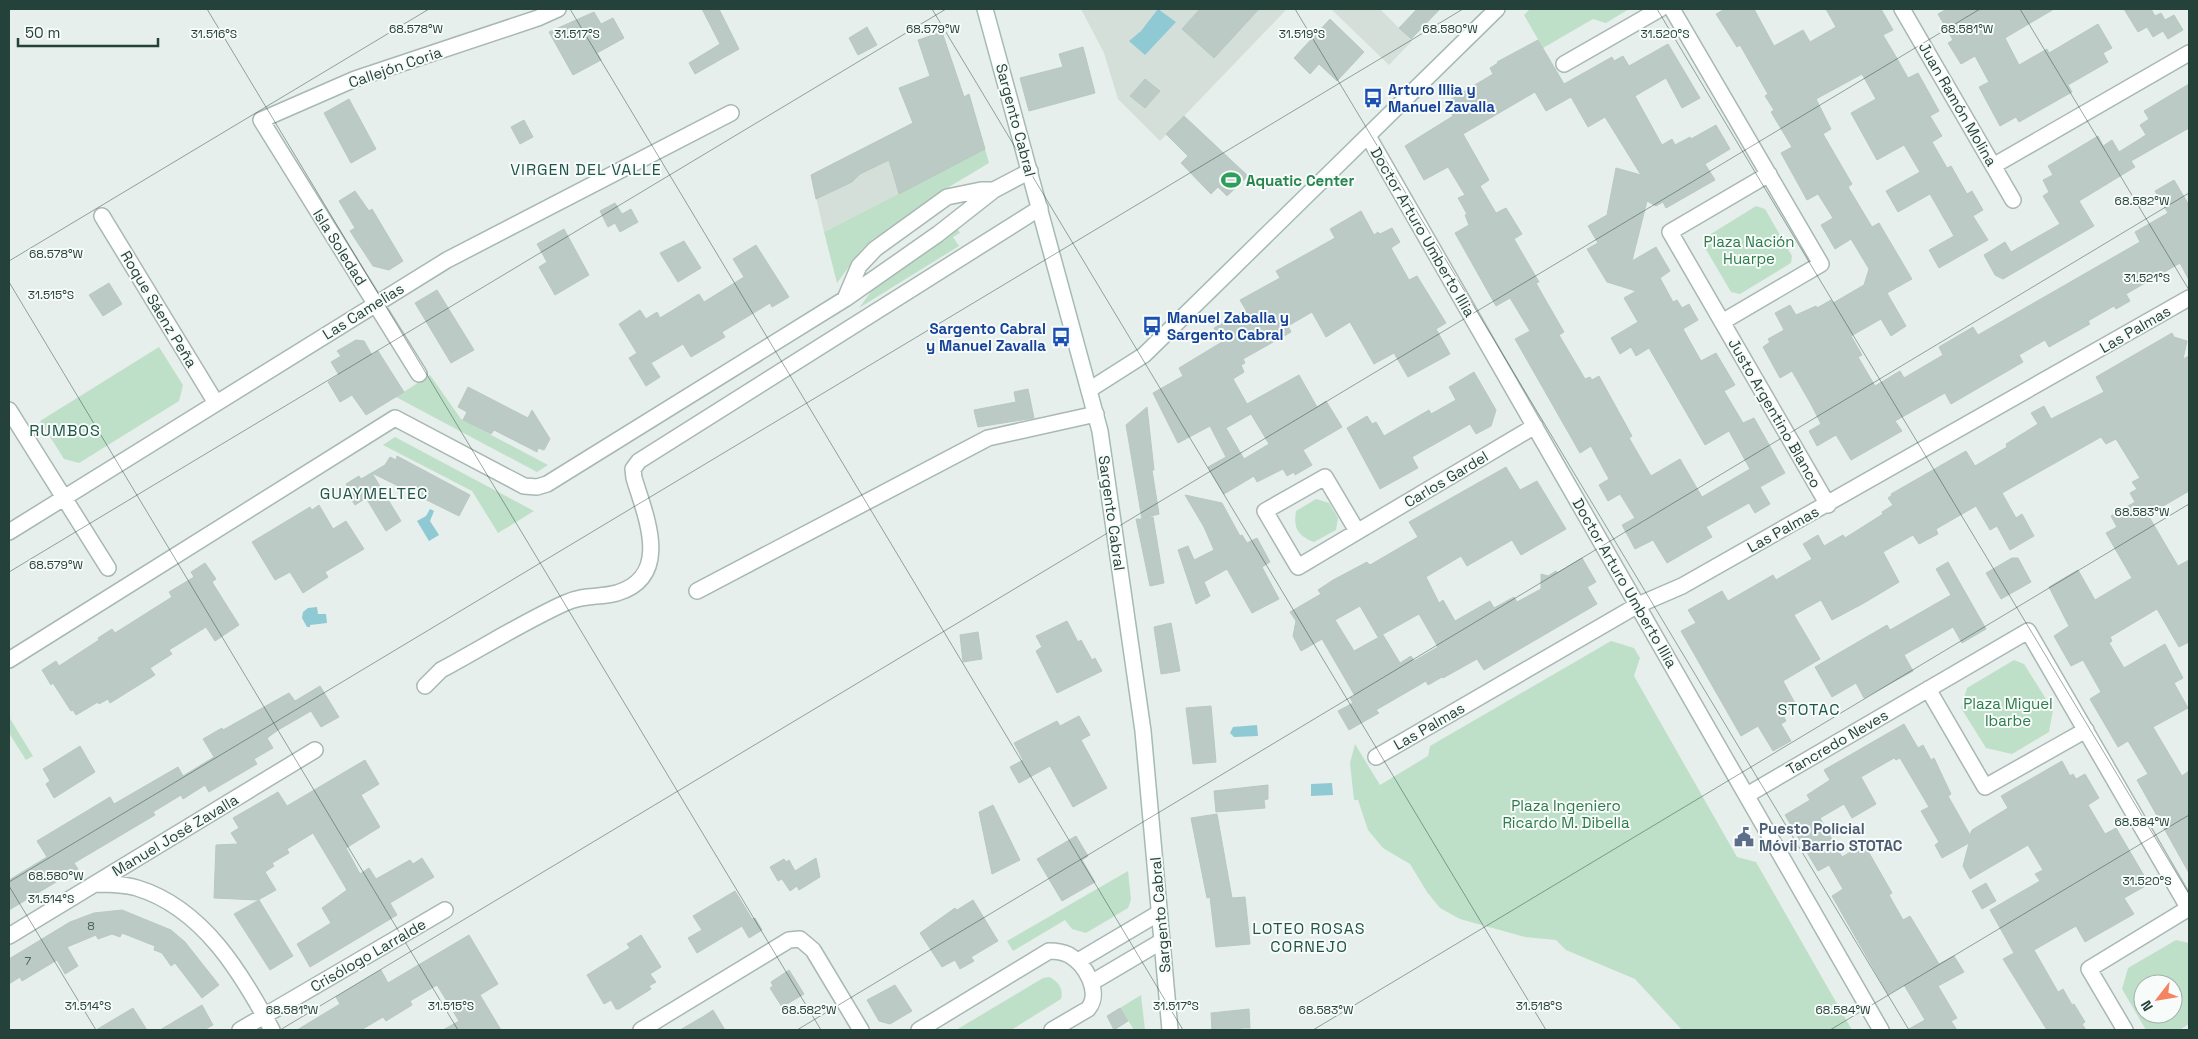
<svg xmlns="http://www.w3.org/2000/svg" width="2198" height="1039" font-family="'Space Grotesk',sans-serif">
<rect width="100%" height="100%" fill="#e6efeb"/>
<!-- built -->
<path fill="#d4dfda" d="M1081,9h206l-127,132 -42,-42 -14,-46z
M1331,9h49l32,32 -23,24z
M969,94l16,55 -161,83 -13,-57z"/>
<!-- green -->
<path fill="#bfe0c8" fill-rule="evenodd" d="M1530,9h99l-23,14 -13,-4 -50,29 -19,-33z
M985,149l4,14 -40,24 -34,26 -42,26 -11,10 -25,34 -13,-51z
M1756,206l9,3 27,47 -1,7 -51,31 -9,-2 -27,-46 2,-9z
M957,228l3,5 -7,4 6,9 -100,62 17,-23z
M159,347l24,38 -4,16 -100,62 -15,-4 -24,-38z
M430,375l31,44 87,46 -11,7 -141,-75z
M395,437l139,74 -36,22 -26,-42 -89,-46z
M1316,499l13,4 9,15 -2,12 -22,12c-16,-6 -21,-14 -18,-31z
M1611,641l23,7 6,10 -6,18 103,181 19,5 96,168h-170l-47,-51 -69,-29 -10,-10 -31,-3 -65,-18 -20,-11 -13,-16 -17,-28 -27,-16 -15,-18 -10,-30h-4l-4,-37 5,-19 25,41 48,-29 2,-10z
M2014,660l10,4 29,46 -4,22 -37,22 -26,-6 -25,-40 6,-20z
M9,717l24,39 -7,4 -17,-27z
M1128,871l3,29 -3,8 -42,25 -14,-4 -7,-9 -52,31 -6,-10z
M2176,940l13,3v81l-10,6h-33l-24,-41 6,-21zM2143,984h30v30h-30z
M1049,977c9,4 15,12 12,22l-50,31h-55l87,-52z
M1141,995l4,35h-11l-14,-22z"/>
<!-- water -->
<path fill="#8ec9d4" d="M1158,9l18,13 -31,33 -16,-14 12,-10z
M430,509l4,2 -4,10 9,14 -10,6 -12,-20 9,-5z
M317,607l1,7h8l1,9 -17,2v2h-3l-5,-9 1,-6 5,-4z
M1257,725l1,11 -24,1 -4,-4 3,-6z
M1332,783l1,12 -22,1v-12z"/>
<!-- building -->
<path fill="#bbcac4" stroke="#b8c9c2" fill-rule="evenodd" d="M702,9h17l20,40 -44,25 -6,-11 31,-19z
M1200,9h59l-45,49 -32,-29z
M1417,9h23l-29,30 -12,-11z
M1725,9h29l20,37 29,-16 7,12 26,-15 -10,-18h55l12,21 -10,5 12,20 13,23 10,-5 21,38 -9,5 12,20 -10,6 15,26 4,-2 16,28 5,-3 11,19 -10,6 15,24 -49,28 -10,-18 25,-14 -24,-42 -32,18 -12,-21 34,-19 -16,-27 -27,15 -26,-47 25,-14 -14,-25 -46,25 15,30 -8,5 29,50 -4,3 24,40 7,-4 33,56 -25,14 19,33 -15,10 -10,-17 -30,17 11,19 -4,2 17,29 25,-15 4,7 39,-23 -4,-8 34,-20 5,8 162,-93 -5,-10 33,-19 -13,-22 19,-11 15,25v75l-9,-17 -54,31 4,7 -14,8 -2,-3 -26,15 2,3 -41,23 -4,-7 -26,15 4,7 -72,42 -6,-11 -50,28 7,10 -51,29 -15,-25 -19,11 -8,-15 12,-7 -9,-18 -20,-35 -12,7 -17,-31 7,-5 -2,-3 16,-9 -9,-17 15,-8 6,10 20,-9 1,2 14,-8 2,3 31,-18 5,-16 -18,-30 -16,10 -14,-24 12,-7 -15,-24 -11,6 -26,-47 11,-6 -21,-35 3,-2 -9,-14 3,-2 -28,-49 -3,2 -21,-33z
M1947,9h107l-49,29 14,27 28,-16 2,4 49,-29 14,24 -9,5 5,9 -40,23 4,7 -53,30 -3,-5 -16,9 -21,-39 10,-5 -14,-26 -14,8 -13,-21 5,-3 -15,-26z
M2124,9h27l4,7 6,-3 4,7 9,-5 9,15 -15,9 -5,-8 -10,6 -6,-10 -9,5z
M594,12l7,12 12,-6 11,20 -27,15 4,7 -28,15 -24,-43z
M1330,19l34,33 -27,29 -18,-17 -9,10 -16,-16z
M867,27l10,18 -19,10 -9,-17z
M942,32l22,65 5,-3 16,55 -86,45 -10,-34 -29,14 -8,8 -36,17 -5,-24 102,-52 -14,-35 31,-12 -12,-36z
M1538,40l26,44 48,-27 2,4 9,-5 6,10 39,-22 32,54 -18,10 -16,-30 -31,18 27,49 10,-6 3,6 15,-8 1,2 25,-14 14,24 -25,15 10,16 -49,28 -3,-6 -7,4 -9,-5 -15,60 24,-14 14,24 -10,7 13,24 4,-2 5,8 7,-4 9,16 -15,9 18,32 15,-8 19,32 -11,6 19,32 11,-5 31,55 -25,14 10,17 -15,9 -6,-10 -43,24 6,10 -45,26 -14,-23 -18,9 -13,-24 13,-7 -15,-24 -12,7 -9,-16 10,-6 -18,-33 -11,7 -65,-114 15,-8 -20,-33 -14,8 -41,-73 14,-8 -4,-10 2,-1 -9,-16 7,-3 -17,-28 -24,13 -19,-34 48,-30 -8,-13 48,-29 -3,-6 8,-5 -1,-1zM1535,92l11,19 25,-14 17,30 17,-10 36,58 -25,-7 -9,47 -19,11 10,17 -11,6 20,33 29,9 -12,7 14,24 -27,16 9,16 11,-7 5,9 13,-8 56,97 24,-14 21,38 -48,28 -22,-38 -29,17 -22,-38 3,-2 -33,-60 -7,4 -2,-3 -5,2 -26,-44 5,-3 -19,-33 -9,-16 3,-1 -25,-43 8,-5 -16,-26 -10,5 -16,-27 9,-6 -26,-46z
M1083,47l12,46 -66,18 -9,-33 43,-11 -4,-13z
M1145,79l15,12 -15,17 -15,-12z
M2189,84v44l-58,33 4,6 -56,34 15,25 -91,53 -8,-4 -11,-20 21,-13 6,10 49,-28 -17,-28 6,-4 -6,-12 10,-5 -5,-9 50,-30 5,10 9,-6 7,12 27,-17 -6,-10 9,-6 -5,-8z
M349,99l27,50 -25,14 -27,-50z
M1184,116l64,60 -21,20 -9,-9 -7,7 -30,-31 7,-7 -22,-22z
M524,120l9,17 -13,7 -9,-17z
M355,191l14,20 3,-2 31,52 -14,9 -16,-4 -23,-35 5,-3 -16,-27z
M615,203l7,11 9,-5 7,13 -18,10 -5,-9 -7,4 -8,-16z
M1361,211l13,24 4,-3 2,2 12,-6 8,14 -9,6 18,32 8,-4 29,47 -10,6 14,25 -42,23 -14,-24 -20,11 -24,-42 -24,15 -14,-25 -24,14 3,6 -48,27 2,4 -4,2 3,7 -11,7 14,25 52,-29 18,32 9,-6 16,26 -39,23 9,15 -17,10 -1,-3 -7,4 -4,-7 -26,13 -3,-6 -30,18 -16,-27 18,-10 -16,-31 -32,17 -25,-50 30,-17 -4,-8 43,-26 -8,-14 32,-18 -6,-10 40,-22 -4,-7 59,-33 -5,-9zM1251,414l18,30 -25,15 -18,-31z
M564,229l25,46 -34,20 -16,-28 8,-5 -10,-18z
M684,241l17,27 -23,14 -18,-29z
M756,245l33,52 -17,10 -2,-4 -48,29 3,5 -34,20 -8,-13 -32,19 9,14 -14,9 -17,-28 8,-5 -18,-29 21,-14 6,9 11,-7 3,6 39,-24 5,8 40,-25 -11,-18z
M109,283l13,21 -19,12 -14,-21z
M437,290l37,60 -23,13 -36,-60z
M2172,333l2,4 13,4 -4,18 6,-3v135l-41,24 30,51 11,-6v82l-10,5 -22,-38 -47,28 2,4 -3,2 15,25 41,-24 18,34 -9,5 14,25 -35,19 29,49 7,-5v102l-52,-93 11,-6 -20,-33 -10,6 -28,-48 11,-7 -18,-32 -12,6 -17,-30 15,-10 -20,-39 29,-17 17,30 37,-22 -26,-45 11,-6 -6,-11 24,-14 -5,-9 7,-4 -5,-7 8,-4 -24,-39 -10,5 -5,-7 -99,56 14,25 6,-4 12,22 -24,14 -13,-24 -7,4 -14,-24 -40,23 2,5 -19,10 -6,-9 -30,17 16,30 -35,21 -32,17 -11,-20 -27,15 26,44 -37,22 13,24 -14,8 4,8 -5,3 10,17 -18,10 -15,-25 -17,10 -60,-105 15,-8 -8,-13 34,-19 6,10 45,-26 3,5 36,-21 -9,-15 15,-9 6,11 19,-11 2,3 38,-24 -1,-2 11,-7 -5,-7 4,-3 -1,-1 75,-43 9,15 32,-19 -1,-3 32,-20 -7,-11 13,-7 7,13 53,-27 -8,-15z
M356,340l8,1 8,14 6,-4 26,41 -38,23 -14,-20 -12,7 -12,-20 11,-7 -8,-13 10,-6 -4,-5z
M1474,372l22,38 -5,16 -15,8 -6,-10 -58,33 6,11 -38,21 -33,-61 20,-12 5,8 4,-2 8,14 45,-26 2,4 25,-14 -7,-13z
M468,387l60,31 4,-8 18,29 -6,11 -6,-2 -1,4 -43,-22 -3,4 -28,-14 4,-8 -9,-5z
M1028,389l6,29 -56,9 -4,-17 42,-8 -2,-10z
M1147,407l7,63h-2l7,44 -15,4 9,-1 11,66 -14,3 -14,-67h6l-16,-94z
M397,456l73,39 -11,21 -87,-43 29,48 -15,10 -20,-33 -11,7 -10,-16 3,-2 -2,-3 13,-8 2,3 24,-14 5,-8 6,3z
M1506,467l14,23 17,-9 29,48 -45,26 -9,-15 -45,26 -6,-10 -35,21 13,26 4,-3 12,21 35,-20 4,7 20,-11 3,5 24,-13v-15l7,2 8,-5 1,2 25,-15 14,24 -9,5 10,17 -113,66 -7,-11 -34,19 -1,-1 -14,8 -2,-4 -50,29 3,3 -30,17 -11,-19 15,-8 -3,-5 5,-2 -33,-57 -21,12 -8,-15 3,-15 -6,-9 31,-18 -3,-4 15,-10 34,-18 3,3 48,-28 -9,-15zM1360,606l18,31 41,-23 19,33 -24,14 -3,-5 -11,7 -17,-28 -29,16 -19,-31z
M1185,495l37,8 18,33 2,-1 5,8 10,-5 13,24 -8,5 17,32 -27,14 -25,-44 -23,13 6,14 -14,8 -18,-54 10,-4 6,14 20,-10 -10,-23z
M319,505l14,24 13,-8 18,28 -39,23 3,5 -25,16 -13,-21 -15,8 -23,-38 58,-35 2,3z
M2012,558h6l13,24 -30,17 -15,-26z
M1948,562l38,67 -24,14 -9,-16 -49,28 9,16 -49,27 -8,-15 -24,14 -17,-30 72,-42 3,5 61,-35 -15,-26z
M205,563l11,16 -4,3 27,43 -24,16 -9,-14 -37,23 3,4 -22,14 5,7 -45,28 -2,-4 -9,5 -1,-2 -22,13 -3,-5 -2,1 -18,-28 -2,2 -9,-15 14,-9 3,5 40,-26 -1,-2 14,-9 3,4 57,-36 -3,-5 25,-15 -3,-5z
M1067,621l11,21 3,-2 11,20 3,-2 7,13 -45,22 -21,-42 6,-4 -6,-11z
M1171,623l9,48 -19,3 -7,-47z
M978,632l4,27 -19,3 -3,-27z
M320,686l19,31 -18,10 -10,-16 -33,19 -11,8 6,10 -19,11 3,5 -48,28 -4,-7 -22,14 -2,-4 -28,17 2,3 -81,48 4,6 -69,41v-30l38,-23 -10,-16 73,-44 4,7 64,-37 5,9 31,-19 -11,-18 19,-11 1,2 66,-37 6,8z
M1211,706l5,56 -23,2 -7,-56z
M1079,716l11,19 -9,5 26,48 -34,19 -23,-41 -31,17 -9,-16 13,-7 -9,-17 43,-22 3,5z
M1904,724l14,24 5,-3 8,15 3,-2 17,36 -3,2 22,39 2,-5 36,-22 -7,-12 61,-35 8,15 3,-2 3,5 9,-5 14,24 -11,7 17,29 11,-6 33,56 -25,14 10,16 -37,21 -12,7 -9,-16 -42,24 24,42 5,-3 9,16 2,-1 11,18 -3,2 4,6h-39l-44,-71 11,-6 -24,-43 50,-29 -5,-7 8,-4 -15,-25 -58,34 -7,-13 6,-23 -27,15 -7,-13 4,-3 -18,-31 8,-4 -29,-49 -4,2 -2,-2 -33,19 15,27 -24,14 -8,-14 -24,14 22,39 22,-13 28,49 -3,2 14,25 7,-4 29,48 15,-8 10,16 -26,14 19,32 -6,3 6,9h-50l18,-10 -21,-35 -16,9 -56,-98 11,-7 -14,-24 -11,6 -33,-56 25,-15 -3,-5 23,-15 -6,-10z
M80,746l15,26 -41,26 -8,-14 4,-3 -7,-12z
M365,760l14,24 -18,11 19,32 -34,21 14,26 9,-6 7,11 34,-19 3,4 9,-6 12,19 -44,26 7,12 -87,52 -13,-23 34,-21 -9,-15 25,-18 -34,-57 -26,16 2,4 -17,10 2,3 -9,6 11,18 -18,10 -44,-2 2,-53 22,-1 -7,-11 8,-5 -6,-10 45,-26 9,14z
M1268,785v14l-4,1 1,8 -49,4 -2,-21z
M993,805l27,55 -28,14 -13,-62z
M1217,814l15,84 13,-1 5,47 -34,3 -6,-50 -3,1 -16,-80z
M1076,836l12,20 -6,4 13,22 -33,19 -25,-42z
M816,858l4,19 -21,13 -2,-4 -7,5 -8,-12 -4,2 -8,-14 14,-8 2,3 3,-2 6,11z
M1986,883l10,18 -14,8 -10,-18z
M735,891l17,28 3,-1 7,12 -13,8 -7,-12 -45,27 -9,-15 14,-8 -9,-14z
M259,900l34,56 -23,14 -36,-56z
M973,900l25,41 -27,16 3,4 -14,8 -5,-9 -13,7 -22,-34 35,-25 2,2z
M122,910l49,20 14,12 34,43 -17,13 -27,-35 -4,3 -9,-13 -8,-3 1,-4 -33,-13 -2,4 -8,-3 -14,5 -2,-4 -29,12 11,19 -13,8 -8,-14 -35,21 -2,-4 -11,7v-25l61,-37 24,-9z
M469,935l29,49 -18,11 21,35h-58l16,-9 -22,-36 -27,16 2,4 -26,16 -3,-4 -22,13h-64l43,-26 -4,-7 45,-27 7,13z
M641,935l20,32 -11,7 6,8 -7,4 2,3 -32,20h-3l-5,-9 -7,4 -17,-29 43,-27 -3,-4z
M789,970l15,24 -22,13 -12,-19 3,-2 -2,-4z
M895,985l17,26 -22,13 -11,-3 -12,-21z
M202,1005l11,20 -9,5h-44z
M133,1008l14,22h-51z
M1120,1008l8,13 -14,9 -7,-14z
M1249,1009l1,19h-9v2h-29l-1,-17z
M713,1010l12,20h-45l24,-14z"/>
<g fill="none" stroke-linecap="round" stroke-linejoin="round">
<defs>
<path id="street" d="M1672,9l149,255 -99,58
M1902,9l111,191
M1564,64l96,-55
M1368,136l513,894
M1993,166l196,-113
M1769,174l-99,58 158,273
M102,216l114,187
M845,299l14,-33 16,-17 72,-52 34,-7h13
M419,374l-158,-254 94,-41 183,-61 20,-9
M9,410l99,158
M1357,531l-32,-54 -60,34 33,56 237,-141
M9,532l438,-272 284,-147
M697,591l291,-153 108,-24
M9,660l386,-242 129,68 13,1 10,-3 298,-185 93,-65 56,-44 36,-19
M425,686l16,-16c41,-22 82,-48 124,-67 20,-9 34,-5 52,-10 56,-17 28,-78 17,-115l-1,-9 6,-8 401,-253
M1928,689l57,98 101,-57
M1376,757l262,-152 44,-19 507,-288
M1747,795l281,-164 161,278
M95,884c15,0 29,0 42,4 66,20 105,86 135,142
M9,936l306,-186
M1078,961l81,-48
M1091,983l71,-42
M240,1030l205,-120
M641,1030l148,-90 11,-1 13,11 48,80
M919,1030l130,-79c7,0 14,1 20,4 16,9 33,37 19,54l-36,21
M2125,1030l-36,-61 100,-61"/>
<path id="secondary" d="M985,9l115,422 43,300 27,299
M1089,390l55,-35 353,-346"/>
</defs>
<!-- street casing -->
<use href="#street" stroke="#a8b8b2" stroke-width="18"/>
<!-- secondary casing -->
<use href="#secondary" stroke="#a4bbb3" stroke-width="18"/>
<!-- street -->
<use href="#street" stroke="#fff" stroke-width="15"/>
<!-- secondary -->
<use href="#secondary" stroke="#fff" stroke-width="15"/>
</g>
<!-- ticks -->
<path fill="none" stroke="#24423a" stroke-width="1" stroke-opacity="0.45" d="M207,9l614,1021M570,9l613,1021M932,9l614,1021M1295,9l614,1021M1657,9l532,885M2020,9l169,281M9,261l420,-252M9,282l449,748M9,572l937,-563M9,882l1454,-873M9,886l87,144M280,1030l1700,-1021M797,1030l1392,-837M1313,1030l876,-526M1830,1030l359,-215"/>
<!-- icons -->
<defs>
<symbol id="bus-bare" viewBox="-9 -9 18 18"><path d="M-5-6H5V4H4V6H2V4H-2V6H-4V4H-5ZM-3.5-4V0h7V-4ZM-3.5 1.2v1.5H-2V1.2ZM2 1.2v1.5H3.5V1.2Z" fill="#1a4fb4" stroke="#f7fbf9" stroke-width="2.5" paint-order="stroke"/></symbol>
<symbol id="stadium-bare" viewBox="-9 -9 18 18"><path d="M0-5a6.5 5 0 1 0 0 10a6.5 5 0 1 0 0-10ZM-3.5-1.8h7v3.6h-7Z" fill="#2e9e5b" stroke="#f7fbf9" stroke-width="2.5" paint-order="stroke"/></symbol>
<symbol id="civic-bare" viewBox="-9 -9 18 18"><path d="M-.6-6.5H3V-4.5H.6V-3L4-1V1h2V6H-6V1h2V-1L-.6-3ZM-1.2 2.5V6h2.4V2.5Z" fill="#5c6f8a" stroke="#f7fbf9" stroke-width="2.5" paint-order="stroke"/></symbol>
</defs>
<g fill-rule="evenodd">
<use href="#bus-bare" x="1359" y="84" width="28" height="28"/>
<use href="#stadium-bare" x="1217" y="166" width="28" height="28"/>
<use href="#bus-bare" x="1138" y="312" width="28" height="28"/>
<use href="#bus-bare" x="1047" y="323" width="28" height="28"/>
<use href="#civic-bare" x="1730" y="823" width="28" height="28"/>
</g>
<g text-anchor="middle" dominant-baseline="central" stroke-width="4" stroke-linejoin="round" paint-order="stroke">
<!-- number labels -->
<g font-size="12" fill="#4a645c">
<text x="91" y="926">8</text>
<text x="28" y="961">7</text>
</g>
<!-- street labels -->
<g font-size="15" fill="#24423a" stroke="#f7fbf9">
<text transform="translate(395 67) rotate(-19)">Callejón Coria</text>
<text transform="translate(1958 104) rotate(60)">Juan Ramón Molina</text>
<text transform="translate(1016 120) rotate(75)">Sargento Cabral</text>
<text transform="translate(1423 232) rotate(60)">Doctor Arturo Umberto Illia</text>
<text transform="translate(340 247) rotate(58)">Isla Soledad</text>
<text transform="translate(159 309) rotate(59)">Roque Sáenz Peña</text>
<text transform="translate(363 311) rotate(-32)">Las Camelias</text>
<text transform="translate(2135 329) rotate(-30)">Las Palmas</text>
<text transform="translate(1775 413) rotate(60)">Justo Argentino Blanco</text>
<text transform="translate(1446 479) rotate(-31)">Carlos Gardel</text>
<text transform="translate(1112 513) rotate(82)">Sargento Cabral</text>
<text transform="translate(1783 529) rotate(-29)">Las Palmas</text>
<text transform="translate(1625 583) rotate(60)">Doctor Arturo Umberto Illia</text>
<text transform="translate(1429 726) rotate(-30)">Las Palmas</text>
<text transform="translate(1837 742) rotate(-30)">Tancredo Neves</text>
<text transform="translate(175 835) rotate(-31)">Manuel José Zavalla</text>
<text transform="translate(1160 915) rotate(-95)">Sargento Cabral</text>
<text transform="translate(368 955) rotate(-30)">Crisólogo Larralde</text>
</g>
<!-- transit labels -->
<g font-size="15" font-weight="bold" fill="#164399" stroke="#f7fbf9" text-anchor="start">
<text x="1388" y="89">Arturo Illia y<tspan x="1388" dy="17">Manuel Zavalla</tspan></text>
<text x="1167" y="317">Manuel Zaballa y<tspan x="1167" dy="17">Sargento Cabral</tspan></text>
<text x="1046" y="328" text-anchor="end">Sargento Cabral<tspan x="1046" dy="17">y Manuel Zavalla</tspan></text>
</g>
<!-- leisure labels -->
<g font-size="15" font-weight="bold" fill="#27864d" stroke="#f7fbf9" text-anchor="start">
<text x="1246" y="180">Aquatic Center</text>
</g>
<!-- park labels -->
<g font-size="15" fill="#2d7a4b" stroke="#f7fbf9">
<text x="1749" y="241">Plaza Nación<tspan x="1749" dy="17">Huarpe</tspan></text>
<text x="2008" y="703">Plaza Miguel<tspan x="2008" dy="17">Ibarbe</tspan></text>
<text x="1566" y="805">Plaza Ingeniero<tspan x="1566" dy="17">Ricardo M. Dibella</tspan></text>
</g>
<!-- service labels -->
<g font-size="15" font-weight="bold" fill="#4e5e75" stroke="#f7fbf9" text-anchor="start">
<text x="1759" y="828">Puesto Policial<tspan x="1759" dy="17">Móvil Barrio STOTAC</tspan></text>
</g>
<!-- neighbourhood labels -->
<g font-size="16" letter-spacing="1" fill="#1f5548" stroke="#f7fbf9">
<text x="586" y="169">VIRGEN DEL VALLE</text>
<text x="65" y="430">RUMBOS</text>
<text x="374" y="493">GUAYMELTEC</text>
<text x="1809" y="709">STOTAC</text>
<text x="1309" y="928">LOTEO ROSAS<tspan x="1309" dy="18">CORNEJO</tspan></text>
</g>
</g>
<g font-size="12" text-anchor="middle" fill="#24423a" stroke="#f7fbf9" stroke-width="4" stroke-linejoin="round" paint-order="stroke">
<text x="416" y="33">68.578°W</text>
<text x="933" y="33">68.579°W</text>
<text x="1450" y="33">68.580°W</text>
<text x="1967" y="33">68.581°W</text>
<text x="1302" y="38">31.519°S</text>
<text x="214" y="38">31.516°S</text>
<text x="577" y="38">31.517°S</text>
<text x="1665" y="38">31.520°S</text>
<text x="2142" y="205">68.582°W</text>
<text x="56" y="258">68.578°W</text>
<text x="2147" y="282">31.521°S</text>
<text x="51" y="299">31.515°S</text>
<text x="2142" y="516">68.583°W</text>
<text x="56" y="569">68.579°W</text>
<text x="2142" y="826">68.584°W</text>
<text x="56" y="880">68.580°W</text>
<text x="2147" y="885">31.520°S</text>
<text x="51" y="903">31.514°S</text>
<text x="88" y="1010">31.514°S</text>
<text x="451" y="1010">31.515°S</text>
<text x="1176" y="1010">31.517°S</text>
<text x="1539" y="1010">31.518°S</text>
<text x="292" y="1014">68.581°W</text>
<text x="809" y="1014">68.582°W</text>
<text x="1326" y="1014">68.583°W</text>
<text x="1843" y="1014">68.584°W</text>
</g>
<!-- border -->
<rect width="2198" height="1039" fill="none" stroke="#24423a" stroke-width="20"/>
<!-- north arrow -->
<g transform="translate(2158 999) rotate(239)"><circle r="24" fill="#f7fbf9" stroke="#a3b1ad"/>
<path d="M0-4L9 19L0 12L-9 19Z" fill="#f4845f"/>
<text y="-8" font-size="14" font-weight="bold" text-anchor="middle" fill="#24423a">N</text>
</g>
<!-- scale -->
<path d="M18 38v8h140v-8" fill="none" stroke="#24423a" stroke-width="2.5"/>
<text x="25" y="38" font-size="15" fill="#24423a" stroke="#f7fbf9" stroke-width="4" paint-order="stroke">50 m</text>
</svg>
